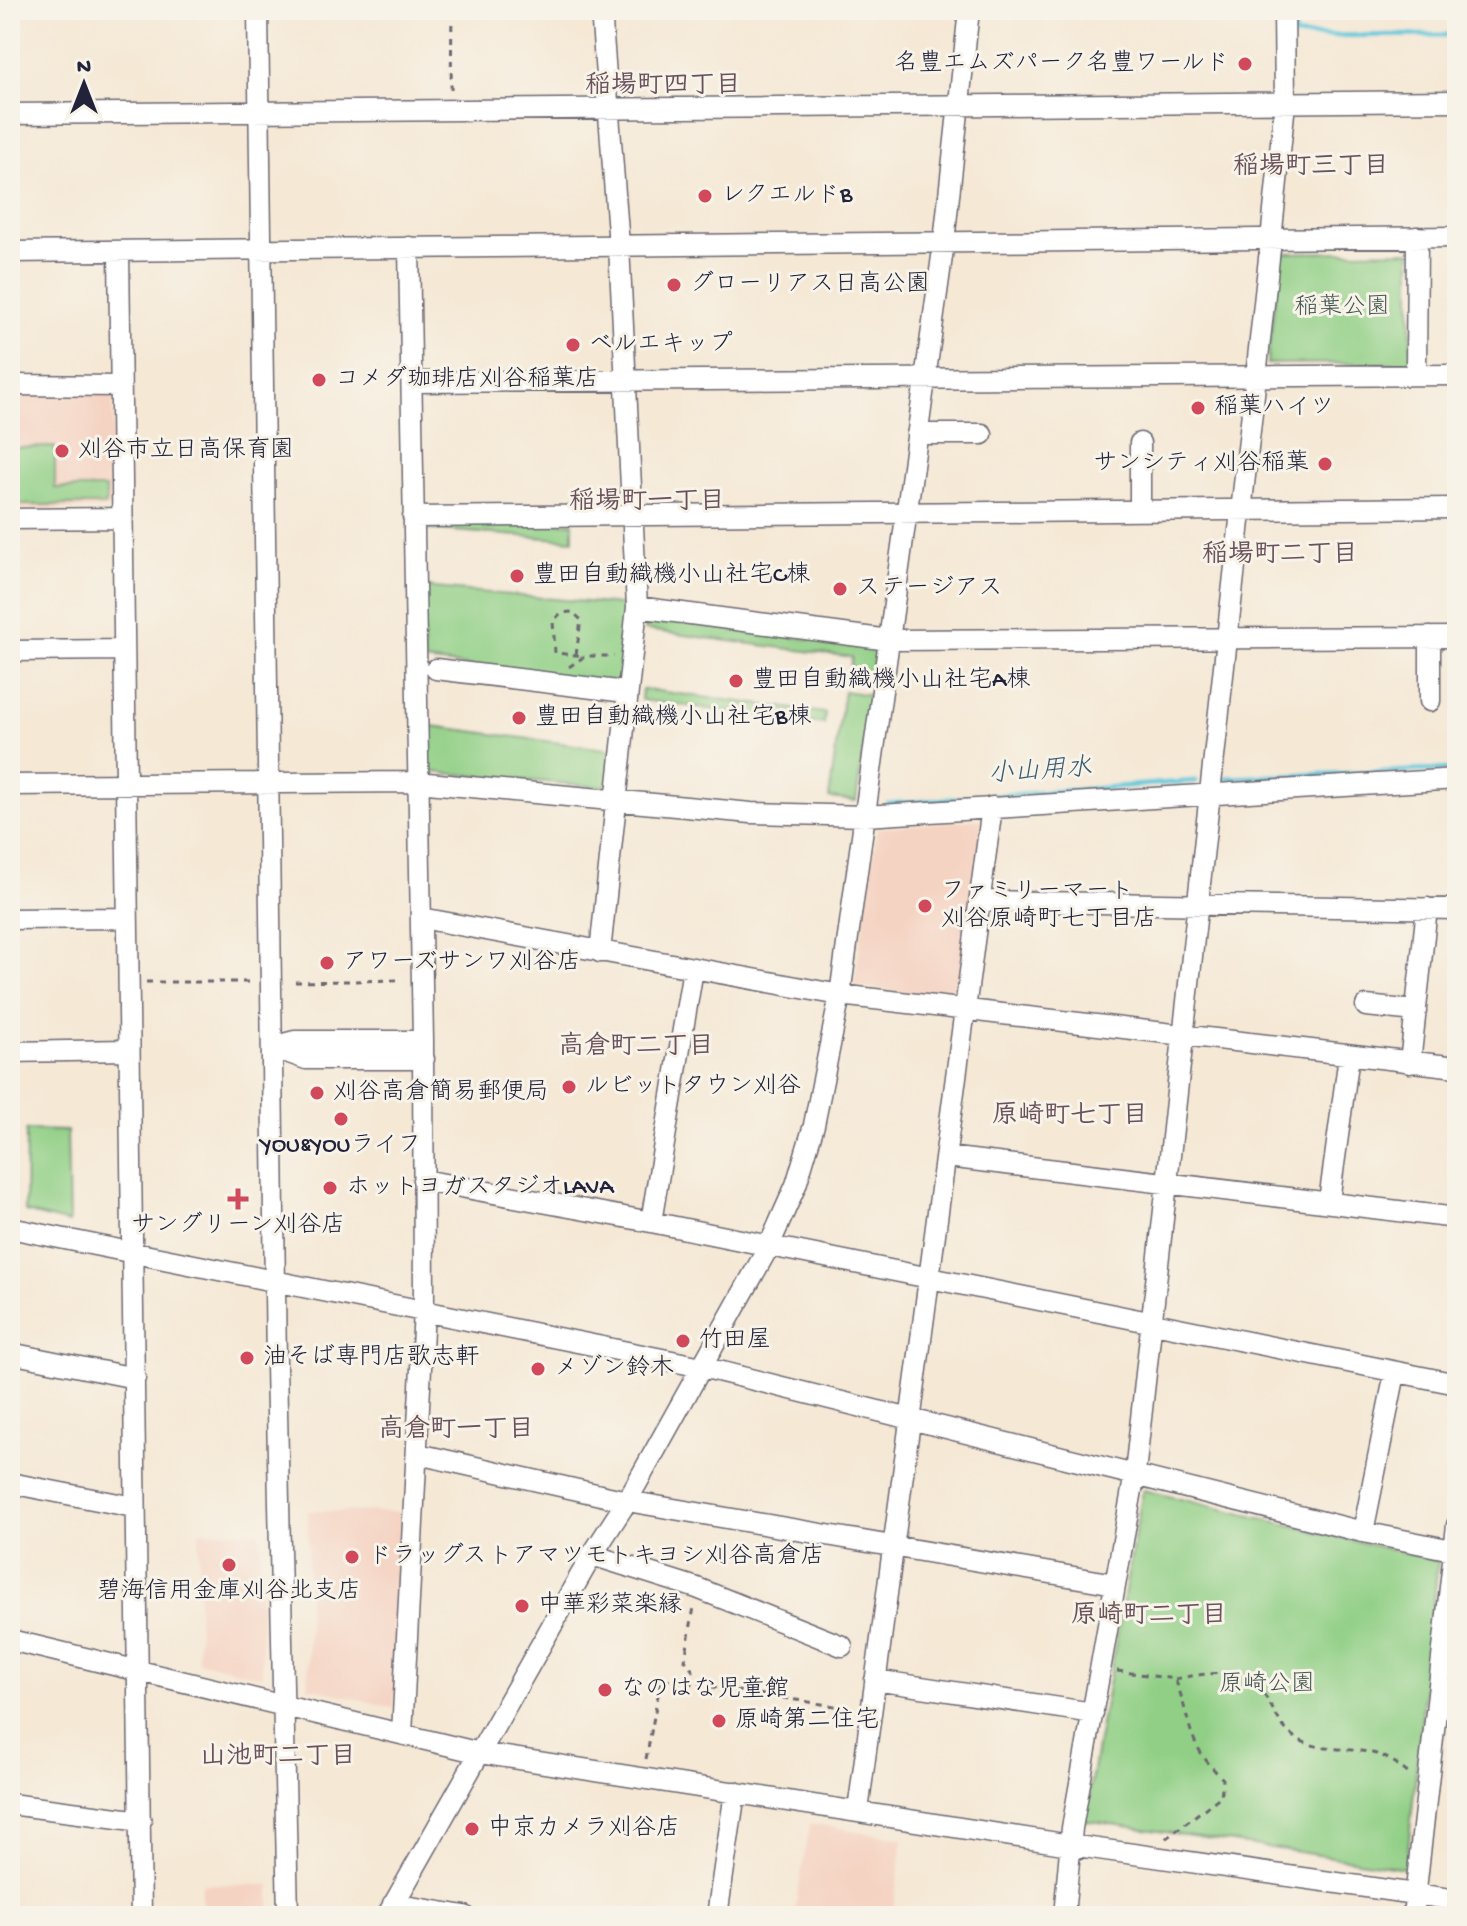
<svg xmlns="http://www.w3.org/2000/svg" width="1467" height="1926" font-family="'Gochi Hand','Klee One',sans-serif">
<rect width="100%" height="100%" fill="#f7f3e8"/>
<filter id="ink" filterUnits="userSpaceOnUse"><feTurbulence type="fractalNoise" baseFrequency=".0125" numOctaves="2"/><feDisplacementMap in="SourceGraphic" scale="16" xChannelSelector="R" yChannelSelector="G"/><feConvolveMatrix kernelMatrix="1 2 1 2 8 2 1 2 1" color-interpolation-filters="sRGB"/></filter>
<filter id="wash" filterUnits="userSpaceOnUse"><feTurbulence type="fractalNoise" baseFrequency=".006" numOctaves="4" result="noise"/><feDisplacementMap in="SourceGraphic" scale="32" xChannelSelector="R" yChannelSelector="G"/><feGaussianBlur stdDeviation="1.8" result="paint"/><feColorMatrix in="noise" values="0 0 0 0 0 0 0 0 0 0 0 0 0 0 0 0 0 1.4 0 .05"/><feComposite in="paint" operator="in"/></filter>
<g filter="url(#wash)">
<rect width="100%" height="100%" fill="#f5e8d5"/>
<!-- built -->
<path fill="#f5d3c2" d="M105,392l8,7 1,105 -7,5 -97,1v-117z
M983,819l-25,181 -104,-14 23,-158z
M308,1511l96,1 -10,196 -86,-21z
M199,1531l61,1 2,145 -64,-16z
M810,1823l93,16 -10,72 15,5h-114z
M202,1884l68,1v31h-68z"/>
<!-- green -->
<path fill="#90cf85" stroke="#597860" stroke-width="2" d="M1411,251v112l-144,1 14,-111z
M55,447v41h51v17h-96v-57z
M573,523v17l-145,-11v-5z
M424,587l206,19 -11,78 -195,-23z
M647,618l229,30 -5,34 -22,-3 3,-22 -207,-27z
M642,689l183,24 -1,11 -183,-24z
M844,691l27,4 -15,106 -27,-3z
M425,725l188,25 -4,32 -6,5 -171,-15 -7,-7z
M26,1130l41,1 2,92 -44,-11z
M1143,1490l295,71 -32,307 -322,-48z"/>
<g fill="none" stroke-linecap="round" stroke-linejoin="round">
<!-- stream -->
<path stroke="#5fc6db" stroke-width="5" d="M1295,10v26l162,-1
M1226,778l231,-9
M887,804l309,-23"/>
</g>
</g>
<g filter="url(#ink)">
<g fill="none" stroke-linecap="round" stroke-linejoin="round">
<defs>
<path id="minor" d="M258,10l18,1355 12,551
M10,114l1447,-13
M10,252l1447,-15
M119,253l22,1663
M1416,375l1,-138
M412,382l1045,-7
M10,385l110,1
M917,434h65
M1140,443v68
M413,517l1044,-9
M10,519l111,-1
M637,607l252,33 568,-3
M10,651l114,-1
M436,669l190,23
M1430,701v-64
M10,785l407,-3 334,31 114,3 592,-37
M981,901l476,8
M421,918l419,77 617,72
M10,919l116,-1
M600,952l37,-345 -18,-361 -18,-236
M1366,1006l50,5
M272,1047l34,12h118
M272,1047l23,-6h128
M10,1052l117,-2
M1410,1063l17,-155
M947,1157l510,61
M423,1180l228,42 806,162
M1329,1201l20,-145
M651,1222l42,-253
M10,1228l692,139 661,165 94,19
M10,1353l125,25
M418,1454l209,47 488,83
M10,1483l124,24
M1363,1532l32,-159
M592,1555l105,33 145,58
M10,1640l470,113 590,92 387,55
M875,1680l218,33
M402,1734l22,-424 -1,-269 -14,-794
M10,1804l131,17
M858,1811l134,-1004
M393,1904l72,12
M387,1916l205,-361 35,-54 141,-253 28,-63 18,-60 26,-130 104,-753 25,-232
M717,1916l18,-124
M1064,1916l8,-88 63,-355 136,-1233 14,-137 -1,-93
M1413,1916l44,-391"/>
</defs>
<!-- minor casing -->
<use href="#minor" stroke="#6c6771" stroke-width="23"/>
<!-- path -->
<path stroke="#6c6771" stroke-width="3" stroke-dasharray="6 6" stroke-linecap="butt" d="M451,90l1,-80
M576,655l5,-35 -8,-8 -12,1 -8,8 2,32 30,3
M569,667l16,-11h29
M146,982h104
M295,982l108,-2
M1117,1671l58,8c18,45 9,62 48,100l-2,17 -56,43
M1175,1679c22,-4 44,-9 66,-2 29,9 31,44 52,59 29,21 69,6 99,25 7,4 13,10 19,15
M692,1684l1,-13 -8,-11 9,-53
M646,1759l15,-80 193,30"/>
<!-- minor -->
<use href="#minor" stroke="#fff" stroke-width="20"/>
</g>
</g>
<!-- markers -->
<g fill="#d1495b" stroke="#f7f3e8" stroke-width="3">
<circle cx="1245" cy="64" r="8"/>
<circle cx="705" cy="196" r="8"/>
<circle cx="674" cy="285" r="8"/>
<circle cx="573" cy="345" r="8"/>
<circle cx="319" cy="380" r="8"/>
<circle cx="1198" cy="408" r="8"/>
<circle cx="62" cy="451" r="8"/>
<circle cx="1325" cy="464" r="8"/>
<circle cx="517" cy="576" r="8"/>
<circle cx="840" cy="589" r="8"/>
<circle cx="736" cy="681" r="8"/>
<circle cx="519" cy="718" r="8"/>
<circle cx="925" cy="906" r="8"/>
<circle cx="327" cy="963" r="8"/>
<circle cx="569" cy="1087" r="8"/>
<circle cx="317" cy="1093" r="8"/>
<circle cx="341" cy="1119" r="8"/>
<circle cx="330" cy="1188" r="8"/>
<path d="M234 1187h8v8h8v8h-8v8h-8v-8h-8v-8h8z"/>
<circle cx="683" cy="1341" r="8"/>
<circle cx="247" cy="1358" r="8"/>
<circle cx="538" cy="1369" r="8"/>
<circle cx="352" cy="1557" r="8"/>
<circle cx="229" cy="1565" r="8"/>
<circle cx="522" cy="1606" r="8"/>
<circle cx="605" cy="1690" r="8"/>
<circle cx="719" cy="1721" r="8"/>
<circle cx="472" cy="1829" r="8"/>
</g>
<g text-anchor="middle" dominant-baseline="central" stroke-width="6" stroke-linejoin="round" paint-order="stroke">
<!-- poi labels -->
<g font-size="24" fill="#22223b" stroke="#f7f3e8" text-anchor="start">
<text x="1229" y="64" text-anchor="end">名豊エムズパーク名豊ワールド</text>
<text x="721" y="196">レクエルドB</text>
<text x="690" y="285">グローリアス日高公園</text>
<text x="589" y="345">ベルエキップ</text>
<text x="335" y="380">コメダ珈琲店刈谷稲葉店</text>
<text x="1214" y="408">稲葉ハイツ</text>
<text x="78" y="451">刈谷市立日高保育園</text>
<text x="1309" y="464" text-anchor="end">サンシティ刈谷稲葉</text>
<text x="533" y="576">豊田自動織機小山社宅C棟</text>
<text x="856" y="589">ステージアス</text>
<text x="752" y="681">豊田自動織機小山社宅A棟</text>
<text x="535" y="718">豊田自動織機小山社宅B棟</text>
<text x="941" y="892">ファミリーマート<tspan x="941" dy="28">刈谷原崎町七丁目店</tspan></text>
<text x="343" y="963">アワーズサンワ刈谷店</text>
<text x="585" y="1087">ルビットタウン刈谷</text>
<text x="333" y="1093">刈谷高倉簡易郵便局</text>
<text x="341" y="1146" text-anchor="middle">YOU&amp;YOUライフ</text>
<text x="346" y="1188">ホットヨガスタジオLAVA</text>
<text x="238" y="1226" text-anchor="middle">サングリーン刈谷店</text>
<text x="699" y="1341">竹田屋</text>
<text x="263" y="1358">油そば専門店歌志軒</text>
<text x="554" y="1369">メゾン鈴木</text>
<text x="368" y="1557">ドラッグストアマツモトキヨシ刈谷高倉店</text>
<text x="229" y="1592" text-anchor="middle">碧海信用金庫刈谷北支店</text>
<text x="538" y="1606">中華彩菜楽縁</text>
<text x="621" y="1690">なのはな児童館</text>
<text x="735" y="1721">原崎第二住宅</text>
<text x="488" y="1829">中京カメラ刈谷店</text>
</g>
<!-- park labels -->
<g font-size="24" fill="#435651" stroke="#f7f3e8">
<text x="1342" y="308">稲葉公園</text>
<text x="1267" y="1685">原崎公園</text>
</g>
<!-- neighbourhood labels -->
<g font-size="26" font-weight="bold" fill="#6a525d" stroke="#f7f3e8">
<text x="663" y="87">稲場町四丁目</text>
<text x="1311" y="168">稲場町三丁目</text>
<text x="647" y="503">稲場町一丁目</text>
<text x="1280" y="556">稲場町二丁目</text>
<text x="636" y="1048">高倉町二丁目</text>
<text x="1070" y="1117">原崎町七丁目</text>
<text x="456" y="1431">高倉町一丁目</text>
<text x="1149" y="1617">原崎町二丁目</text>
<text x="278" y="1758">山池町二丁目</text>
</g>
<!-- water labels -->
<g font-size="26" font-style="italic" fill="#375b73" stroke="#f7f3e8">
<text transform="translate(1040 773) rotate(-4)">小山用水</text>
</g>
</g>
<!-- margin -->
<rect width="1467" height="1926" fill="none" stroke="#f7f3e8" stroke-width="40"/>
<!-- north arrow -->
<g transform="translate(84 84)" stroke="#f7f3e8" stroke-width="6" paint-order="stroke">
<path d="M0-6L14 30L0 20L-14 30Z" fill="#22223b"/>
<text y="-12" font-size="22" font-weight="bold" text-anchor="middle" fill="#22223b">N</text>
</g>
</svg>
